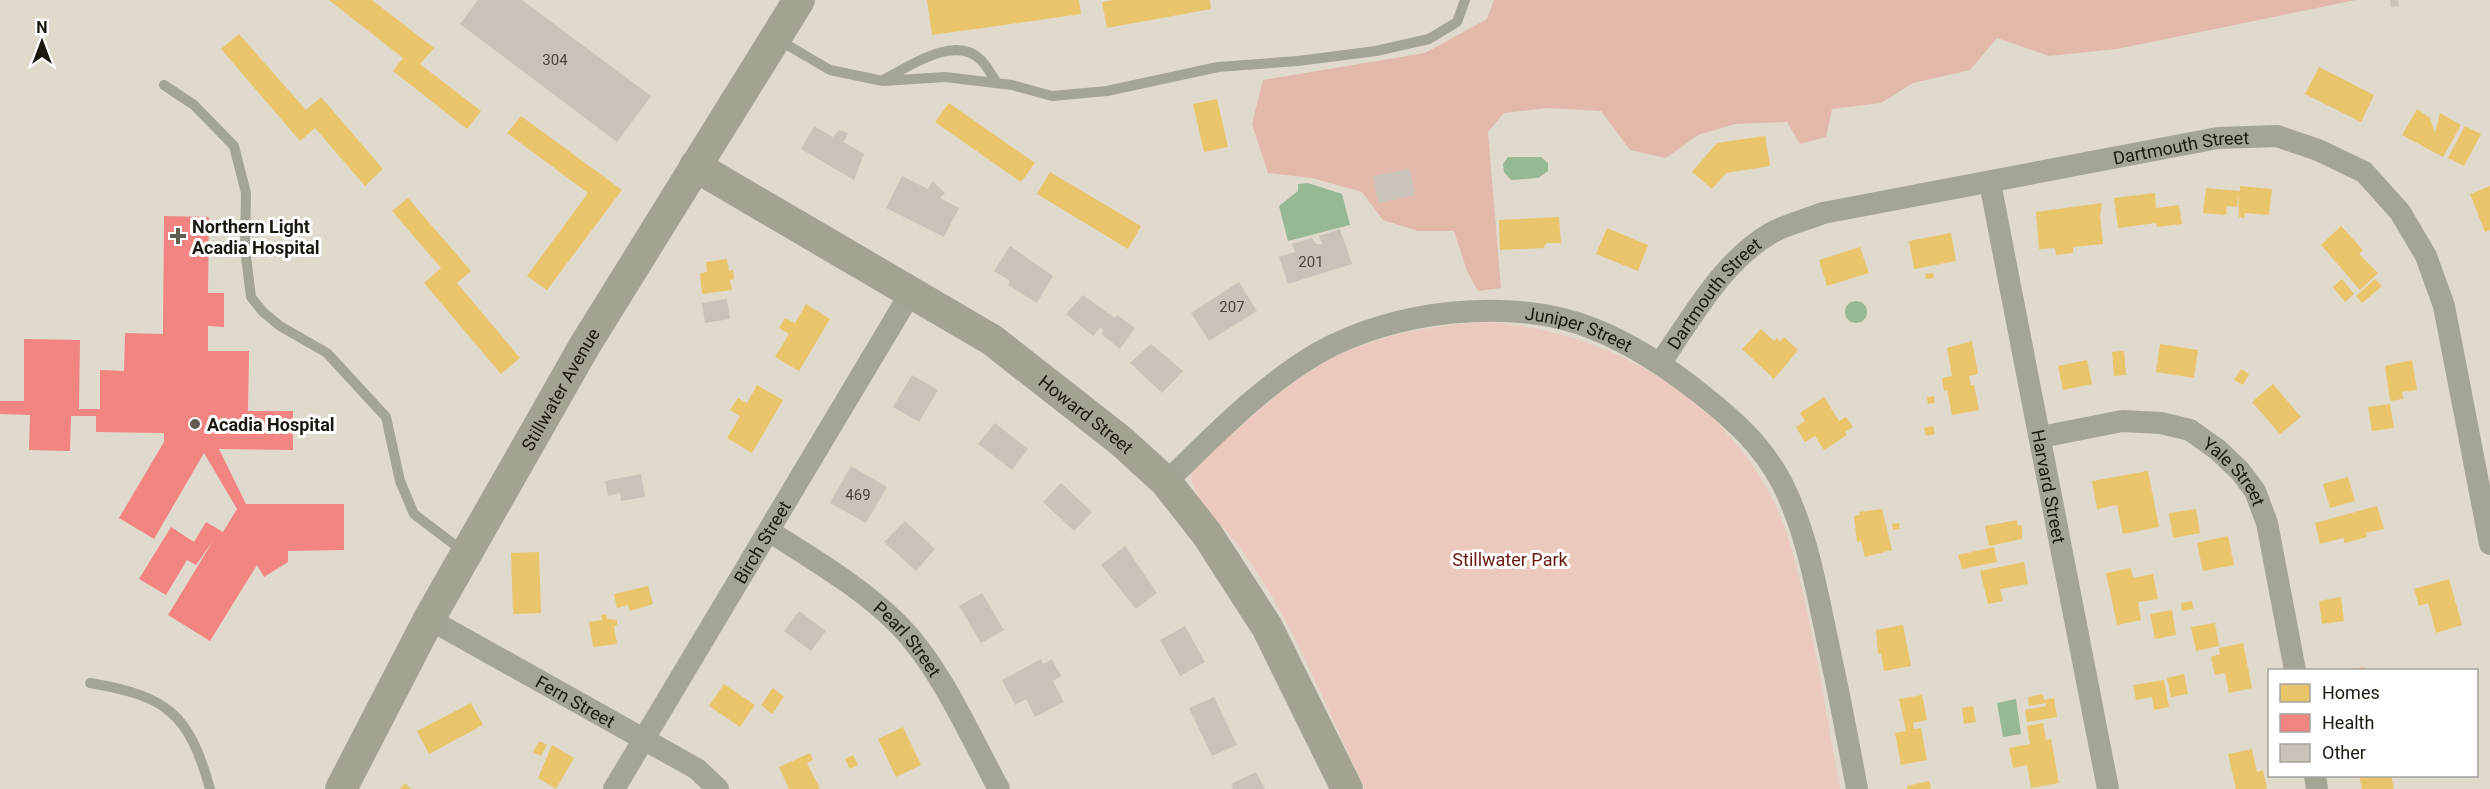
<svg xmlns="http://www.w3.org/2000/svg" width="2490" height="789" font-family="Roboto,sans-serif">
<rect width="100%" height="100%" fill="#e0dacd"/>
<!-- green -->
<path fill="#ebc9bc" d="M1488,322c119,9 236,73 288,184 15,32 22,66 30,100 13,61 23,122 34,183h-475c-38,-79 -72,-169 -124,-240 -14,-20 -50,-50 -50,-75l5,-8c39,-34 76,-71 121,-99 50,-31 113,-42 171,-45z"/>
<!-- forest -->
<path fill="#e2b8ab" d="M1494,0h862l-239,49 -68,7 -52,-18 -27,32 -57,13 -32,20 -49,6 -6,28 -26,7 -13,-22 -52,2 -37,11 -32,23 -36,-8 -29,-39 -53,-3 -44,5 -16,19 13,156 -23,3 -11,-20 -13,-40h-36l-35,-11 -21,-28 -50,-14 -44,-5 -16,-49 11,-44 162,-27 62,-34z"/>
<!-- water -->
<path fill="#96b892" d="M1508,157h33l7,6v8l-10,7 -27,2 -7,-8 -1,-8z
M1308,183l34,11 8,31 -62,16 -9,-35 19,-15v-7z
M1845 312a11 11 0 1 1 22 0a11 11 0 1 1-22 0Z
M2016,699l5,35 -18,3 -6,-34z"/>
<!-- homes -->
<path fill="#e9c46a" d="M329,0h43l62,48 -14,16 61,47 -14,18 -74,-58 10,-13z
M927,0h152l2,14 -149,21z
M1114,0h96l1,9 -104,19 -5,-26z
M239,34l67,76 15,-13 62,72 -18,17 -50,-58 -15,13 -79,-92z
M2319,67l55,28 -13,27 -56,-28z
M1217,99l11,48 -24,5 -11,-48z
M949,103l86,60 -14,19 -86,-60z
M2417,109l13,9 5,15 5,-20 21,12 -18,32 -41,-22z
M521,116l101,74 -75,100 -20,-14 61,-83 -81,-60z
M2465,126l16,8 -17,32 -16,-8z
M1765,136l5,30 -44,7 -14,16 -20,-17 25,-29z
M1050,172l91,54 -13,23 -91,-55z
M2240,186l32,3 -3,26 -24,-2 -1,5 -5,-1 -1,-23 -1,13 -10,-1 -1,9 -23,-2 3,-25 34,3z
M2490,186v44l-5,2 -15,-38z
M2155,193l1,15 23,-3 3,19 -25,3 -1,-4 -38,5 -4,-30z
M408,198l63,73 -14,12 63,75 -19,16 -77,-91 17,-15 -49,-57z
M2102,203l-2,13 3,28 -30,3v6l-17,2 -1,-7 -16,1 -3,-37z
M1559,217l2,26h-14l-4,5 -43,2 -1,-30z
M2341,226l22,24 -4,4 19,19 -18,17 -39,-45z
M1607,228l41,17 -10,26 -42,-17z
M1951,233l5,28 -42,8 -5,-28z
M1860,247l9,26 -42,13 -8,-26z
M727,259l2,12 4,-1 1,9 -4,1 2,10 -30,4 -2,-21 7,-1 -1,-10z
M1933,273l1,5 -8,1 -1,-5z
M2342,279l12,15 -9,8 -12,-15z
M2375,279l7,7 -20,17 -6,-7z
M806,304l24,15 -31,52 -24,-14 14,-23 -10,-6 6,-10 10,5z
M1761,329l13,12 3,-3 3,4 4,-5 14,13 -24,29 -32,-30z
M1972,341l6,33 -9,2 2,9h3l5,25 -27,5 -5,-25 -3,1 -2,-13 10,-2 -5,-28z
M2160,344l38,6 -4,28 -38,-6z
M2124,351l2,24 -12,1 -2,-24z
M2087,360l5,24 -29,6 -5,-24z
M2412,360l5,30 -15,2 1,7 -13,2 -5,-35z
M2241,369l8,5 -6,11 -9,-5z
M2273,384l28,33 -21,17 -28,-32z
M757,385l26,15 -31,53 -25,-15 13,-22 -10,-6 8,-12 9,5z
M1934,396l1,7 -7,1 -1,-7z
M1824,397l15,24 7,-4 7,10 -8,5 2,3 -23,15 -9,-14 -10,6 -9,-15 9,-6 -5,-8z
M2390,404l4,24 -22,3 -4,-24z
M1933,426l2,8 -9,2 -2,-8z
M2148,471l11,56 -36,7 -6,-29 -20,4 -5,-28z
M2348,477l7,24 -25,7 -7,-24z
M2377,506l7,23 -18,4 1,4 -22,6 -2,-5 -23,6 -5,-21z
M1882,509l10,41 -27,7 -4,-16 -4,1 -3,-26 6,-1 -1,-3z
M2196,509l4,24 -27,5 -4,-25z
M2017,520l1,6 4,-1v14l-33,7 -4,-20z
M1899,523l1,6 -7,1 -1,-6z
M2228,536l6,29 -31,6 -6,-28z
M1994,547l3,15 -35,7 -4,-14z
M539,552l2,61 -28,1 -2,-61z
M2024,562l4,22 -28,5 3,12 -15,3 -8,-33z
M2131,568l2,10 20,-4 5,25 -20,3 3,18 -24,5 -11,-52z
M2449,579l13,46 -26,8 -8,-30 -9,3 -5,-17z
M648,586l5,18 -23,7 -2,-6 -11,3 -3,-14z
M2341,597l3,24 -22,3 -3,-23z
M2192,601l1,8 -11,2 -1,-8z
M2172,610l4,25 -21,4 -5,-25z
M606,614l1,5 10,1v5l-3,1 3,18 -24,3 -4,-25 13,-2 -1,-5z
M2215,623l4,23 -23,5 -5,-24z
M1903,625l8,41 -27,5 -3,-18 -3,1 -2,-24z
M2243,643l9,45 -23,5 -4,-20 -10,2 -4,-18 9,-3 -1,-6z
M2365,667v3h-15v-1z
M2184,674l4,20 -17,3 -4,-19z
M2164,680l5,27 -15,3 -2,-13 -16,3 -3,-15z
M724,684l31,21 -15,22 -31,-21z
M773,688l11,9 -12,17 -11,-9z
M2043,694l1,6 10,-2 3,19 -30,5 -2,-12 21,-4v-3l-17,3 -1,-9z
M1922,695l5,25 -14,3 1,6 7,-1 6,32 -26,5 -6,-32 11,-2 -7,-32z
M471,703l12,22 -54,29 -12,-23z
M1973,706l3,16 -12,2 -2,-16z
M2043,723l3,17 5,-1 8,44 -28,5 -4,-23 -14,3 -4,-20 21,-4 -3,-18z
M903,727l18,38 -25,12 -18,-38z
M539,741l8,4 -6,11 -8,-4z
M552,745l22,13 -18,31 -18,-11z
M2252,749l5,23 6,-2 4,19h-31l-8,-35z
M810,753l3,7 -6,3 13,26h-31l-10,-22z
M853,755l5,10 -8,4 -5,-10z
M2359,776h32l3,13h-32z
M1929,781l2,8h-24v-3z
M405,783l6,6h-11z"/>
<!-- health -->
<path fill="#f28482" d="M164,216l45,1 -1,76h16v34l-16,-1v25h41l-1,60h45v39l-74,-1 27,55h98v46l-56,1v11l-24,15 -7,-12 -47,76 -42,-26 45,-74 -17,24 -9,-5 -21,35 -27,-16 32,-52 23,15 12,-20 17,10 14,-23 -33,-56 -50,86 -35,-21 45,-76v-9l-68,-1v-16h-25l-1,35 -41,-1 1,-35 -30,-1v-13h24v-62l56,1 -1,69h21v-39l24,1 1,-38 38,1z"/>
<!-- building -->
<path fill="#c9c2b9" d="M478,0h44l129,96 -34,46 -157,-118z
M2390,0h8l1,6 -8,1z
M814,126l19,11 6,-7 9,3 -4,9 20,12 -10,26 -53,-31z
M1410,169l5,26 -37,8 -5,-27z
M902,176l26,13 4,-8 13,12 -5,5 19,10 -15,29 -58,-29z
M1340,229l12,35 -64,20 -9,-27 16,-5 -3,-8 20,-6 4,6h6l-3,-8z
M1010,246l43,30 -16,27 -29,-18 2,-4 -16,-10z
M1239,282l18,29 -48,30 -18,-28z
M1083,295l32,23 2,-3 18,13 -15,21 -19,-15 3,-4 -4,-2 -7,8 -27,-22z
M727,299l3,20 -25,4 -3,-20z
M1151,344l32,27 -21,22 -32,-30z
M912,375l26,15 -19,32 -26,-15z
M995,423l33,26 -16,21 -34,-26z
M851,466l36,21 -21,36 -36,-20z
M641,474l4,23 -24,4 -1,-8 -12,3 -3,-15z
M1061,483l31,29 -18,19 -31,-29z
M905,521l30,28 -19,22 -32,-29z
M1125,546l32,47 -21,16 -35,-44z
M982,593l22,37 -23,13 -22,-37z
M799,611l27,20 -15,20 -27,-20z
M1185,626l20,36 -25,14 -20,-36z
M1041,659l2,5 9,-5 9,17 -8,5 11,21 -29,15 -9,-18 -11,6 -13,-25z
M1214,697l23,48 -25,11 -23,-48z
M1256,772l9,17h-32l-2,-5z"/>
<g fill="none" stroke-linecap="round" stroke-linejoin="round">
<!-- lane -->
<path stroke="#a5a596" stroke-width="10" d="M777,39l53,31 53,11 62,-4 67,8 40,11 55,-5 111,-24 80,-6 78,-10 53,-12 28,-17 8,-22
M885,79c25,-13 70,-45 96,-19 6,6 11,16 16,23
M164,85l30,20 40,41 12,47 -1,56 6,48 12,15 17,14 47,27 59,64 14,64 14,33 50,38
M90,683c77,13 99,30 120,106"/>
<!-- street -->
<g stroke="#a5a596" stroke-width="22">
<path id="s1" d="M1990,183l118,606"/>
<path id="s2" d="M1661,362c32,-46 61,-100 110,-129 16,-9 35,-13 52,-20l395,-75 59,-2 41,14 46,22 36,40 26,44 18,50 46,238"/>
<path id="s3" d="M2041,437l81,-16 39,2 29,7 28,20 22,21 15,20 12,32 28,147"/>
<path id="s4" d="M1166,482c48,-46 94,-95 152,-129 75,-43 194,-57 276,-24 40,16 73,38 107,65 33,26 61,51 81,89 22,43 32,93 42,141 12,55 23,110 33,165"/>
<path id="s5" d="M769,531c45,29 92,56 130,94 42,43 71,111 100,164"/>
<path id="s6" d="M429,619l268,150 21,20"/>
<path d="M2315,776l2,13"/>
<path id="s7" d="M614,789l296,-495"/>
</g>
<!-- secondary -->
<g stroke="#a4a392" stroke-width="32">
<path id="s8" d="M695,166l297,174 129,101 45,41 41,52 60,93 80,162"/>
<path id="s9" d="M341,789l88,-170 156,-274 214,-345"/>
</g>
</g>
<!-- markers -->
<g fill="#615c52" stroke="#fff" stroke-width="2">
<path d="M175 227h6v6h6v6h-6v6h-6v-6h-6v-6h6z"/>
<circle cx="195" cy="424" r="6"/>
</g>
<g text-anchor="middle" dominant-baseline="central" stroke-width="6" stroke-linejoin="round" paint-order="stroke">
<!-- number labels -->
<g font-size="15" fill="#4a453c">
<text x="555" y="60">304</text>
<text x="1311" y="262">201</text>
<text x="1232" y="307">207</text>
<text x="858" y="495">469</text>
</g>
<!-- street labels -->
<g font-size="18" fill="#1c180f" stroke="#fff">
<text stroke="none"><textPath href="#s2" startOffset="591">Dartmouth Street</textPath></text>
<text stroke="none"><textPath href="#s2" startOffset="87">Dartmouth Street</textPath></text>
<text stroke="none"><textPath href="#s4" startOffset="470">Juniper Street</textPath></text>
<text stroke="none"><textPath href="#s9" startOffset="456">Stillwater Avenue</textPath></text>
<text stroke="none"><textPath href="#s8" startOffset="464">Howard Street</textPath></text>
<text stroke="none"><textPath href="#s3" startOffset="213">Yale Street</textPath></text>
<text stroke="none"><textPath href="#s1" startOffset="309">Harvard Street</textPath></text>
<text stroke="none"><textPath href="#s7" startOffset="288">Birch Street</textPath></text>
<text stroke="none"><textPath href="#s5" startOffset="177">Pearl Street</textPath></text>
<text stroke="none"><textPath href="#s6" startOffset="168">Fern Street</textPath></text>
</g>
<!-- poi labels -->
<g font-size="18" font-weight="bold" fill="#1c180f" stroke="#fff" text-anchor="start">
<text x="192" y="226">Northern Light<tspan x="192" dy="21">Acadia Hospital</tspan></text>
<text x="207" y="424">Acadia Hospital</text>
</g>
<!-- park labels -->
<g font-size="18" fill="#69170c" stroke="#fff">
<text x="1510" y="559">Stillwater Park</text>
</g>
</g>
<!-- legend -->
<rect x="2268" y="669" width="210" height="108" fill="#ffffff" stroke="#a4a39f" stroke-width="1.5"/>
<rect x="2280" y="684" width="30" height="18" fill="#e9c46a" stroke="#a4a39f" stroke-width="1.5"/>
<text x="2322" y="699" font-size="18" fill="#1c180f">Homes</text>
<rect x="2280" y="714" width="30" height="18" fill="#f28482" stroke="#a4a39f" stroke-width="1.5"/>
<text x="2322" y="729" font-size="18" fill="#1c180f">Health</text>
<rect x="2280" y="744" width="30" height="18" fill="#c9c2b9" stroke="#a4a39f" stroke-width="1.5"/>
<text x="2322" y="759" font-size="18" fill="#1c180f">Other</text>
<!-- north arrow -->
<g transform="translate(42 42)" stroke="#ffffff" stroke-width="4.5" paint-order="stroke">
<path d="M0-4.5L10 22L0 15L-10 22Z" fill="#1c180f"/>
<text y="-9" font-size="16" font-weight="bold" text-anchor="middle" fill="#1c180f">N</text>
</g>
</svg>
